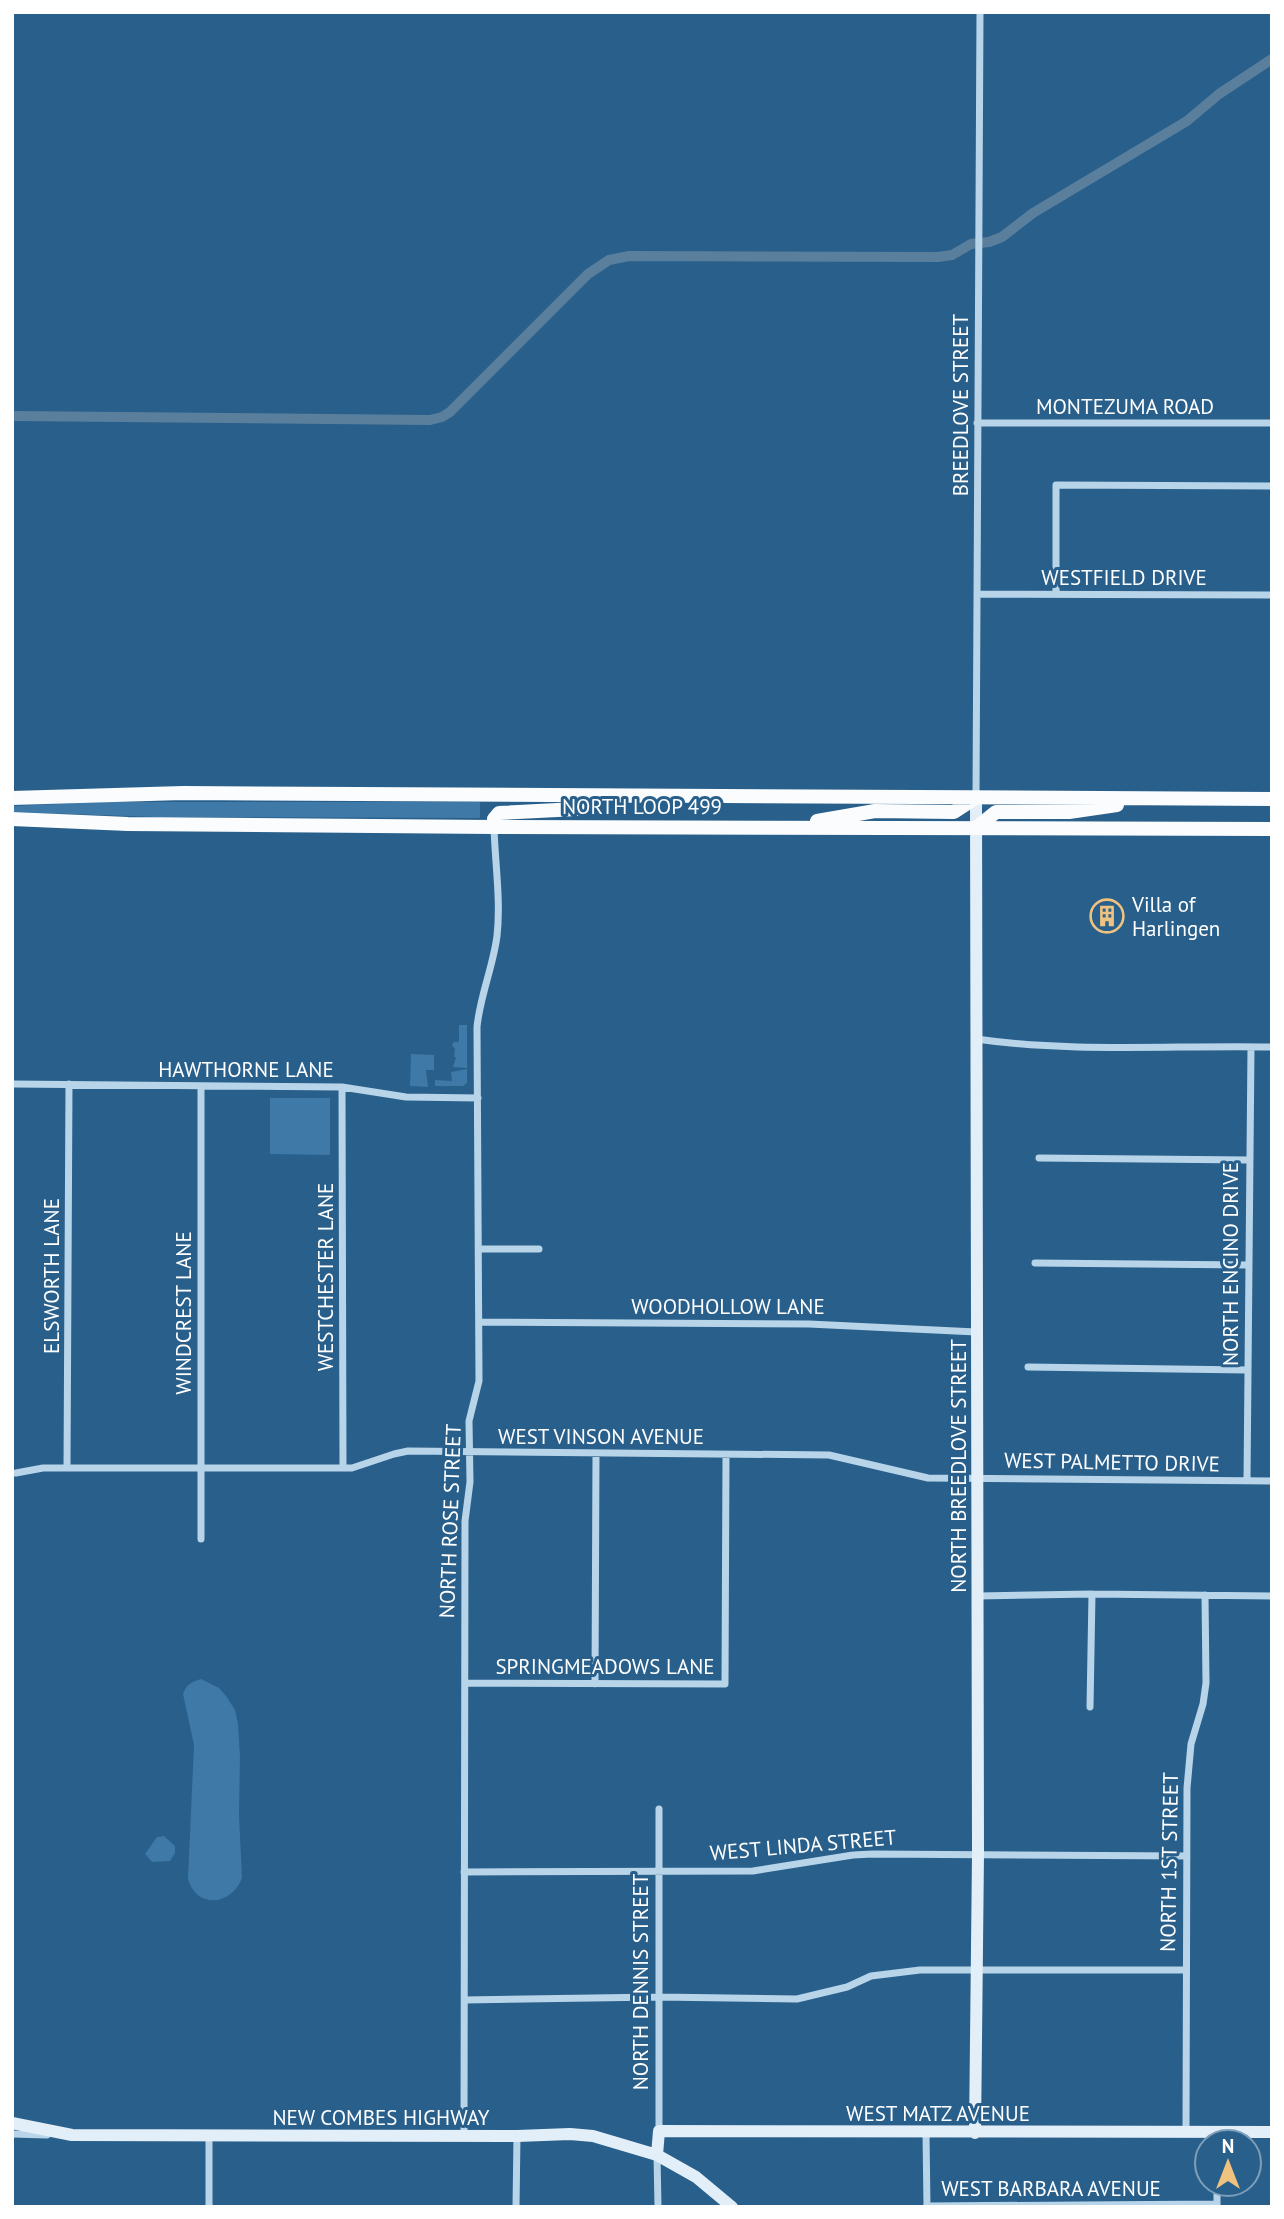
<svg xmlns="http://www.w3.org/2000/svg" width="1284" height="2219" font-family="'PT Sans',sans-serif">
<rect width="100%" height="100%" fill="#295f8b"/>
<!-- green -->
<path fill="#3e79a7" d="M103,802h377v16l-325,-1 -143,-5v-6z
M459,1025h8v43l-14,-1 3,-10h-2l1,-8 -3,-4 2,-3h5z
M411,1054l23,1v15h-8l2,17 -18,-1z
M467,1069v14l-4,3h-28v-6l17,1 -1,-9z
M270,1098h60v57l-60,-1z
M201,1679l18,9 7,8 9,14 3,14 2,32 -1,59 3,63c-10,27 -45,32 -54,1l6,-134 -11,-51c3,-9 8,-12 18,-15z
M164,1836l11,10v7l-5,8 -18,1 -7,-8 12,-17z"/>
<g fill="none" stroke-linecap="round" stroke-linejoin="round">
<!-- canal -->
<path stroke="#5a7f9c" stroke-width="10" d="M12,416l418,4 12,-3 8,-5 138,-138 21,-14 20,-4 309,1 14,-2 19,-11 18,-2 13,-5 31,-24 154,-92 32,-27 53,-35"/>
<!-- street -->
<path stroke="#b8d4e9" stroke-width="7" d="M977,423h295
M977,594l295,1
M1056,594v-109l216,1
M976,798l4,-786
M976,1039c98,14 197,6 296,8
M12,1084l330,3 64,10 72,1
M201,1087v452
M342,1087l1,381
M1039,1158l210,2
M479,1249h60
M1035,1263l213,2
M479,1322l330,2 167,8
M1028,1367l219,3
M67,1468l2,-384
M16,1473l27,-5h309l42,-14 14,-3 421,4 99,23 344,3
M1247,1481l4,-434
M978,1596l114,-2 180,2
M465,1683l260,1 1,-229
M595,1684l1,-230
M1090,1707l2,-113
M464,1872l289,-1 100,-16 20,-1 314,2
M465,2000l194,-3 138,2 50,-12 24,-11 49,-6h265
M659,2131v-322
M1186,2132l1,-344 4,-44 12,-40 3,-21 -1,-88
M926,2133l1,74
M12,2134l35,1
M209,2136v71
M464,2136l1,-615 5,-39 -1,-61 10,-40 -2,-354c3,-31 16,-60 20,-91 4,-35 -2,-73 -3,-109
M657,2155l1,52
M1217,2184v22
M927,2206l290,-2
M516,2207l1,-71"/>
<!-- secondary -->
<path stroke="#e2eef8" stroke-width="12" d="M12,2123l60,12 445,1 53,-2 23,2 64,19 39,22 36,30
M975,2133l3,-279 -2,-1056
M657,2155l2,-24 613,1"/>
<!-- primary -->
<path stroke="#fafcfe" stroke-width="14" d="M12,798l171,-5 1089,6
M12,819l116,5 366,3 778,2
M817,821l58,-10 79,1 20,-13
M494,827v-8l5,-6 78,-4 22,-12
M976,828l20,-16h73l48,-7"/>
</g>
<!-- icons -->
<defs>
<symbol id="building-ring" viewBox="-11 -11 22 22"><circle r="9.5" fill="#295f8b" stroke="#f0c27f" stroke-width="1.5"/><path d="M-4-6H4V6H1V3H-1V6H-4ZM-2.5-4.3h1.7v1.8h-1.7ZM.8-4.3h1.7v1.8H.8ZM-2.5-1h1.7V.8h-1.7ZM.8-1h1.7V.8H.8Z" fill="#f0c27f"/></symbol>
</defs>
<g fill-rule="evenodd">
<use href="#building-ring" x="1088" y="897" width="38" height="38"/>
</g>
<g text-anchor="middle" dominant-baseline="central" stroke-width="6" stroke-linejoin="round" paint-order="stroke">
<!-- street labels -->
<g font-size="21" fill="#fff" stroke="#295f8b">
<text transform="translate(960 405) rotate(-90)">BREEDLOVE STREET</text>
<text x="1125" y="406">MONTEZUMA ROAD</text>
<text x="1124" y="577">WESTFIELD DRIVE</text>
<text x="642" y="806">NORTH LOOP 499</text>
<text x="246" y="1069">HAWTHORNE LANE</text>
<text transform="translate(1230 1264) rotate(-90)">NORTH ENCINO DRIVE</text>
<text transform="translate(51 1276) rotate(-90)">ELSWORTH LANE</text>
<text transform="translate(325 1277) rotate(-90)">WESTCHESTER LANE</text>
<text x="728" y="1306">WOODHOLLOW LANE</text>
<text transform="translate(183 1313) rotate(-90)">WINDCREST LANE</text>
<text x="601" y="1436">WEST VINSON AVENUE</text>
<text transform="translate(1112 1462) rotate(1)">WEST PALMETTO DRIVE</text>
<text transform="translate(958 1466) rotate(-90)">NORTH BREEDLOVE STREET</text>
<text transform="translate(450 1521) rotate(-88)">NORTH ROSE STREET</text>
<text x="605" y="1666">SPRINGMEADOWS LANE</text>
<text transform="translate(803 1845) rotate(-5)">WEST LINDA STREET</text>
<text transform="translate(1169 1862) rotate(-89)">NORTH 1ST STREET</text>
<text transform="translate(640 1982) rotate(-90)">NORTH DENNIS STREET</text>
<text x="938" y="2113">WEST MATZ AVENUE</text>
<text x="381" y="2117">NEW COMBES HIGHWAY</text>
<text x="1051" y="2188">WEST BARBARA AVENUE</text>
</g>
<!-- poi labels -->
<g font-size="21" fill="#fff" stroke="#295f8b" text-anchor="start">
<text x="1132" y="904">Villa of<tspan x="1132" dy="24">Harlingen</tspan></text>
</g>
</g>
<!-- border -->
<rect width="1284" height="2219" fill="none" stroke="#ffffff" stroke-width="28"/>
<!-- north arrow -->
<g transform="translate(1228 2163)"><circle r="33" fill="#295f8b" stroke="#7f9fb9" stroke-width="2"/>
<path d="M0-5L12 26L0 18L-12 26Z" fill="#f0c27f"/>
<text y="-10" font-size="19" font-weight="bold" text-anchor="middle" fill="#ffffff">N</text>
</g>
</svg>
